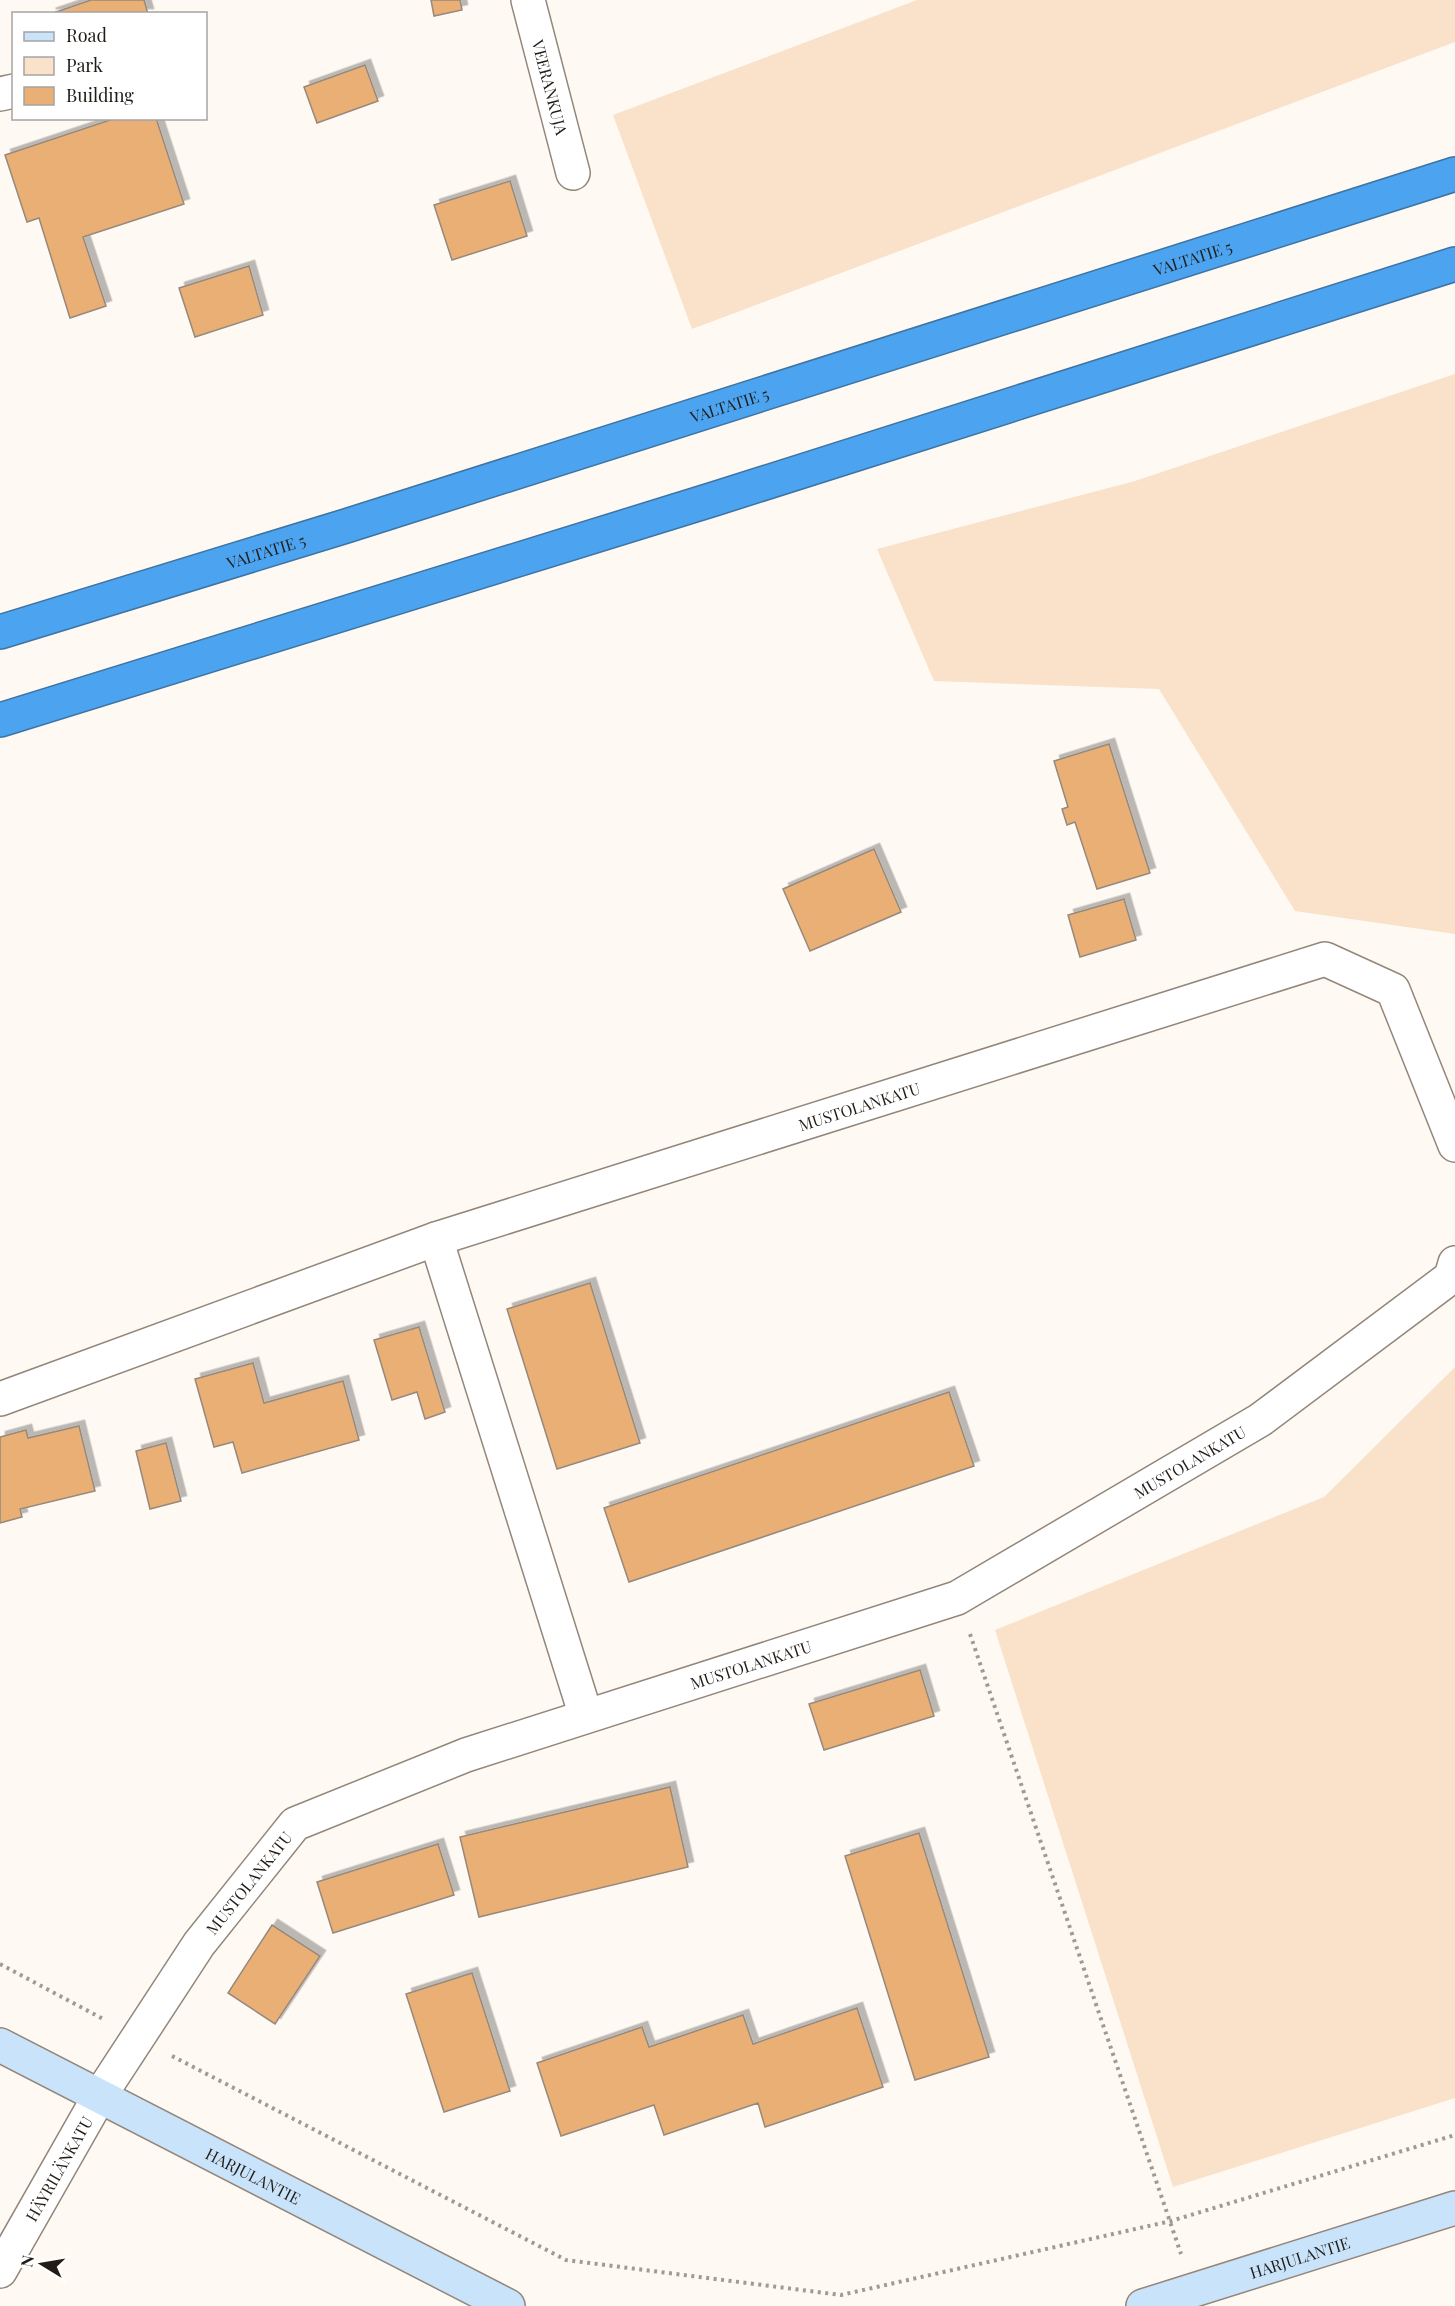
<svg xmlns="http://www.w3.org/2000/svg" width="1455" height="2306" font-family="'Playfair Display',serif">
<defs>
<filter id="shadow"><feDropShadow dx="5.5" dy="-5.5" stdDeviation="0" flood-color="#0004"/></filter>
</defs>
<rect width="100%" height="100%" fill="#fff9f4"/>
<!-- green -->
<path fill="#f9e1ca" d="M917,0h538v42l-763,287 -79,-214z
M1455,374v560l-160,-23 -136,-222 -225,-8 -57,-132 258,-68z
M1455,1367v731l-282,89 -178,-557 329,-133z"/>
<!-- building -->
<path fill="#e9af74" stroke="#96897d" stroke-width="1.5" filter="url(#shadow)" d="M91,0h53l4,14h-98z
M431,0h29l2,10 -28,6z
M365,65l13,36 -61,22 -13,-36z
M116,118h40l28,86 -101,33 23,69 -36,12 -31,-100 -12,4 -22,-67z
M510,181l17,55 -75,24 -18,-55z
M249,266l14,49 -68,22 -16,-49z
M1109,744l41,129 -53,16 -22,-67 -8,3 -5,-16 6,-2 -14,-46z
M874,849l27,63 -91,39 -27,-62z
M1124,899l12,41 -56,17 -12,-42z
M590,1283l50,160 -83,26 -50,-160z
M419,1327l26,85 -20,7 -8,-27 -25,8 -18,-60z
M253,1363l11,40 79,-22 16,59 -117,33 -9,-31 -19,5 -19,-68z
M949,1392l25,74 -345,116 -25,-74z
M79,1426l16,65 -75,18 2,8 -22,6v-86l26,-7 2,8z
M166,1443l15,58 -31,8 -14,-58z
M920,1670l14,46 -110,34 -15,-46z
M670,1787l18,80 -209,50 -19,-80z
M919,1833l70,224 -74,23 -70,-224z
M438,1844l16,51 -121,38 -16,-51z
M272,1925l48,31 -45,68 -47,-31z
M472,1973l38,118 -66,21 -38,-118z
M857,2008l26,79 -118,40 -7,-24 -94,32 -10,-30 -93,31 -24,-73 105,-36 7,20 94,-32 10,29z"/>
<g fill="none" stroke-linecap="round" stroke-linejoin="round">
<defs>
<g id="street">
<path id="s1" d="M528,0l45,173"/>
<path d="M0,94l14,-3"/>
<path d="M436,1239l150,477"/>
<path id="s2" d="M0,1399l436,-160 889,-280 68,31 62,155"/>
<path id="s3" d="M0,2271l99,-174 100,-153 96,-120 171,-69 491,-157 303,-178 191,-143 4,-14"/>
</g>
<g id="secondary">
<path id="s4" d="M0,2045l508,261"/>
<path id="s5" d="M1143,2306l312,-98"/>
</g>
<g id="highway">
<path id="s6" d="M0,632l346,-106 1109,-352"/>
<path d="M0,720l714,-221 741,-235"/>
</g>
</defs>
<!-- street casing -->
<use href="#street" stroke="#93867a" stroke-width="36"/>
<!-- secondary casing -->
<use href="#secondary" stroke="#93867a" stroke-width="36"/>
<!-- highway casing -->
<use href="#highway" stroke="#3d74a4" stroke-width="36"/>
<!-- path -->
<path stroke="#a09a95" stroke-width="4" stroke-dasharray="3 4.5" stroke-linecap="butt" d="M970,1634l211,620
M0,1964l105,56
M172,2056l394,204 275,35 330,-74 284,-86"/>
<!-- street -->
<use href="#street" stroke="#fff" stroke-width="33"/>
<!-- secondary -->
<use href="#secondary" stroke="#c9e3fa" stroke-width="33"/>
<!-- highway -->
<use href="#highway" stroke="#4ca3f0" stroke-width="33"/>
</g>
<g text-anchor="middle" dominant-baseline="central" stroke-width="4.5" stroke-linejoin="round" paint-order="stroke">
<!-- street labels -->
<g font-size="16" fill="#211c17" stroke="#fff">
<text stroke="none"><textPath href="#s1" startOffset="90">VEERANKUJA</textPath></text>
<text stroke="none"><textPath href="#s6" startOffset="1250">VALTATIE 5</textPath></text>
<text stroke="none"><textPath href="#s6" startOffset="764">VALTATIE 5</textPath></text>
<text stroke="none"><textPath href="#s6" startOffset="278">VALTATIE 5</textPath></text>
<text stroke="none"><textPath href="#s2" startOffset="908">MUSTOLANKATU</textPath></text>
<text stroke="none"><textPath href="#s3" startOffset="1506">MUSTOLANKATU</textPath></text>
<text stroke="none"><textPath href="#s3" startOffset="1020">MUSTOLANKATU</textPath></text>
<text stroke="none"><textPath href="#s3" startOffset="462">MUSTOLANKATU</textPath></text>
<text stroke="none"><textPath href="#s3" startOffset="118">HÄYRILÄNKATU</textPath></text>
<text stroke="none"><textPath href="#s4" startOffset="285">HARJULANTIE</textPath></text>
<text stroke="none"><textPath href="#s5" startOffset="164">HARJULANTIE</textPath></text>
</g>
</g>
<!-- legend -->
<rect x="12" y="12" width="195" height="108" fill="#ffffff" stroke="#a6a4a2" stroke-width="1.5"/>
<rect x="24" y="32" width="30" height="9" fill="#c9e3fa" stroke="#a6a4a2" stroke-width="1.5"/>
<text x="66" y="42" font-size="18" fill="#211c17">Road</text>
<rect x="24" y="57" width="30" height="18" fill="#f9e1ca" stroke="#a6a4a2" stroke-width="1.5"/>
<text x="66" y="72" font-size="18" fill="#211c17">Park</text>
<rect x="24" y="87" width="30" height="18" fill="#e9af74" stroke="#a6a4a2" stroke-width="1.5"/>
<text x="66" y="102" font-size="18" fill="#211c17">Building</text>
<!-- north arrow -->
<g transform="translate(42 2264) rotate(281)" stroke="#ffffff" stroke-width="4.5" paint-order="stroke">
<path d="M0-4.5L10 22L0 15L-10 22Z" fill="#211c17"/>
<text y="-9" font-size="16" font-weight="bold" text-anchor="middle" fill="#211c17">N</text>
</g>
</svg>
